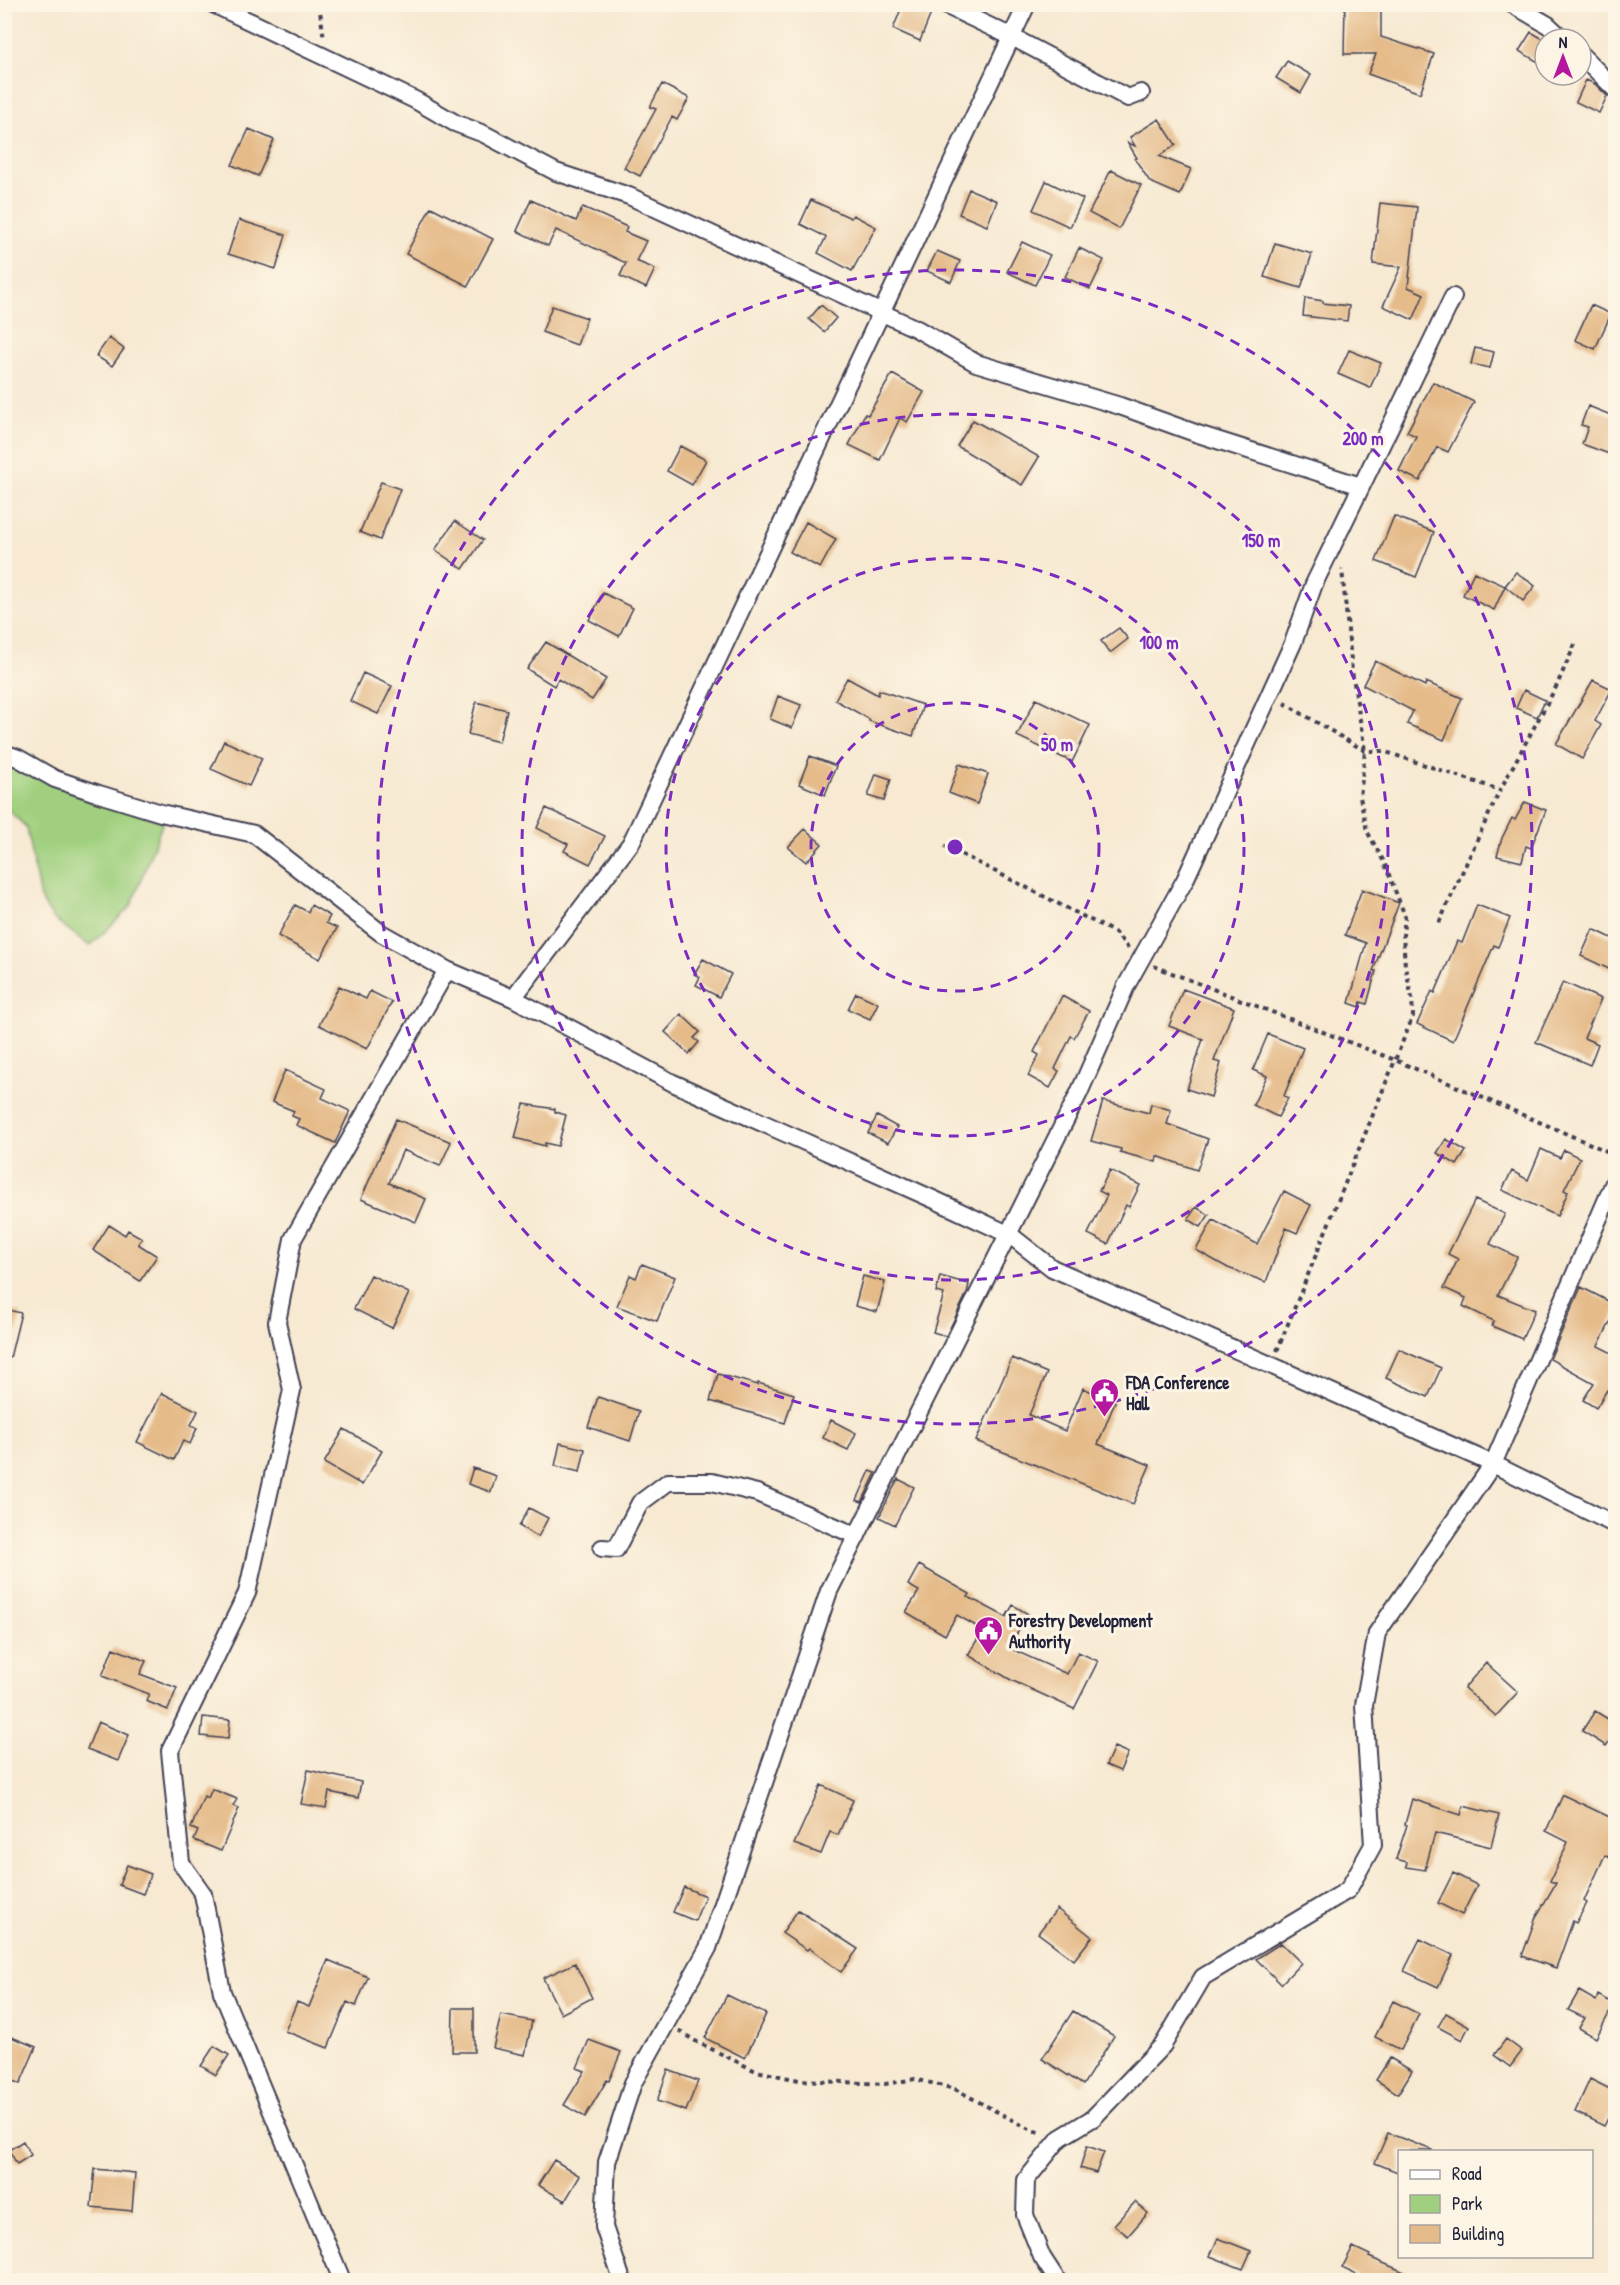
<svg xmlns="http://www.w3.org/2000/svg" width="1620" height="2285" font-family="'Patrick Hand',sans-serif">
<rect width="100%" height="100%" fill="#fcf5e5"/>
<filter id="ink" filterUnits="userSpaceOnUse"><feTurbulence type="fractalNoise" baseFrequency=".0167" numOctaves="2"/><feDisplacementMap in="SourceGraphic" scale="12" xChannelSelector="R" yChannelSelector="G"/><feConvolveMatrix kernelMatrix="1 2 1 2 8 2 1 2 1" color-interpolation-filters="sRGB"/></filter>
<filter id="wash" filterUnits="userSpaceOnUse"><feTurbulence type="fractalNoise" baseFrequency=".008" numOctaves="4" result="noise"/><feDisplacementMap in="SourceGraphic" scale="24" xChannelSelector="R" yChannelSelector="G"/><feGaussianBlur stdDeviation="1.35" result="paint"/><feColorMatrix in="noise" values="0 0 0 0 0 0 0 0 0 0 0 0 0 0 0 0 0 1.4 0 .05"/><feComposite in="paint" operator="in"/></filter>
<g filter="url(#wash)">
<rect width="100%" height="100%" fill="#f7e9d2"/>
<!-- green -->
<path fill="#a0d07f" stroke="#61795d" stroke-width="1.5" d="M5,757l47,26 111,39 -32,84 -41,40 -37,-28 -13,-20 -14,-71 -21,-20z"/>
<g id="blocks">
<!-- building -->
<path fill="#e5bb8a" d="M903,4h13l16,7 -12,30 -27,-12z
M1345,4h36v33l53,17 -14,39 -52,-19 8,-20h-32z
M1531,32l14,8v14l-5,9 -21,-12z
M1287,61l24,14 -10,18 -25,-15z
M1586,80l9,4 12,12 -8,17 -23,-11z
M662,84l27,14 -12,22 -5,-3 -32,59 -16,-8 32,-59 -6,-2z
M1159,119l17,26 -17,11 32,13 -11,26 -30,-13 -15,-23 2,-1 -9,-15 7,3 -5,-9z
M249,129l25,11 -16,36 -26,-11z
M1111,170l30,15 -22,44 -30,-16z
M1046,181l37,18 -13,28 -37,-17z
M969,189l28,12 -10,25 -28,-12z
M531,200l45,21 7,-14 44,20 -2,5 21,9 -10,20 19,8 -9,19 -26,-12 6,-13 -70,-33 -8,16 -31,-15z
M811,200l40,18 2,-3 23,12 -24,44 -34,-18 8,-16 -26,-13z
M1380,203l37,4 -9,80 16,7 -11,26 -30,-14 18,-39 -28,-3z
M431,207l62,32 -25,47 -62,-32z
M239,220l47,15 -10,34 -48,-15z
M1022,242l28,13 -15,30 -28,-13z
M1275,243l37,11 -11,34 -37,-11z
M1079,248l25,12 -14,29 -25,-12z
M937,251l23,10 -9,21 -24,-11z
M1305,298l18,3v2l26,3 -2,15 -44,-5z
M821,305l15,13 -12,14 -15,-13z
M1591,305l20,9 -16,35 -20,-9z
M552,306l35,12 -10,27 -35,-13z
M109,338l15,11 -12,17 -16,-10z
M1475,348l19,4 -4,16 -19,-4z
M1349,350l32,13 -11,25 -32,-14z
M892,374l32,18 -17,30 -7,-4 -20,42 -31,-15 16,-31 3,1z
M1433,382l41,20 -26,50 -11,-5 -17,34 -21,-10 17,-35 -9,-4z
M1588,406l28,11v28l-4,10 -30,-11 6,-17 -7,-2z
M973,420l66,37 -17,28 -65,-39z
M680,446l26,14 -14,25 -25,-14z
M381,482l19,7 -20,51 -20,-8z
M1394,516l40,16 -18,45 -40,-16z
M455,521l28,19 -20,29 -28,-19z
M806,522l30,17 -16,29 -30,-16z
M1474,572l31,14 -11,24 -31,-15z
M1516,572l19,14 -12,15 -18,-15z
M603,593l30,15 -14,28 -30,-16z
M1119,628l9,11 -18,14 -9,-12z
M546,642l60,37 -14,21 -34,-21 -4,7 -27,-17z
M1375,661l50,25 1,-4 36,16 -18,42 -37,-16 6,-13 -50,-26z
M363,673l29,13 -14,28 -28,-13z
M847,678l31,17 1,-5 44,15 -10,31 -44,-15v-2l-34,-19z
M1593,680l19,9 -17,32 6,4 -19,34 -26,-15z
M1524,690l21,10 -8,17 -21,-9z
M778,696l23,9 -9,23 -22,-9z
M1036,699l54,26 -18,37 -55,-26z
M476,702l31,8 -8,32 -31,-8z
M224,741l38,17 -13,28 -38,-17z
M810,756l26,10 -11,29 -26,-11z
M959,764l29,10 -11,30 -28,-11z
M876,774l15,5 -7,22 -16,-5z
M1525,802l21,8 -15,38 -5,-2 -4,16 -25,-6 5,-18 10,-20 3,2z
M546,808l59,28 -15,28 -26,-13 4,-7 -31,-16z
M805,829l17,15 -16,18 -18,-15z
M1362,889l37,14 -26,68h3l-9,33 -6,-2 -1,5 -11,-4 17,-60 -21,-8z
M295,905l13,7 3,-7 19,11 -4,7 11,5 -17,31 -42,-23z
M1477,905l33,13 -12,29 -4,-2 -41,96 -36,-17 15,-33 3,2 22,-52 5,2z
M1593,929l23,11v21l-5,9 -30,-14z
M703,959l28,15 -12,23 -23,-12 4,-8 -6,-3z
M1563,982l38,17 -17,39 14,6 -8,21 -54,-23z
M339,986l27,13 4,-8 22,11 -25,47 -48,-24z
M1183,989l51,19 -20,53 7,2 -10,34 -24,-8 16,-50 -34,-13z
M856,993l22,10 -8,16 -22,-10z
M1062,996l27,15 -15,27 -3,-2 -16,33 4,2 -9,17 -22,-12 11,-21 -5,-3z
M681,1014l19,18 -6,6 5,4 -10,12 -24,-22z
M1268,1034l35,14 -19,48 4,2 -10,19 -25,-12 14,-29 -14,-6z
M285,1070l41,19 -4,9 28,13 -15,32 -39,-18 3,-6 -7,-3 2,-5 -22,-9z
M1103,1101l46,12 2,-9 20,6 -4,14 41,15 -11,31 -40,-14 -1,6 -36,-10 1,-3 -30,-8z
M524,1104l31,5v3l11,3 -8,31 -13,-3v3l-30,-8z
M877,1116l20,11 -9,16 -20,-10z
M396,1119l55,23 -11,24 -37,-16 -14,33 37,16 -10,23 -55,-23z
M1446,1139l20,12 -9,14 -20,-12z
M1541,1149l19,9 4,-8 16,8 -16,32 4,2 -11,24 -55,-26 10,-19 16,9z
M1110,1170l30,15 -11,22 -3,-2 -18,39 -20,-10 19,-39 -8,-4z
M1284,1191l27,14 -14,28 -11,-5 -20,54 -38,-14 -32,-18 17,-30 44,24z
M1475,1200l30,14 -15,30 27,13 -19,38 37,15 -13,29 -30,-13 2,-5 -31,-15 3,-8 -22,-10 14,-29 -10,-5z
M1196,1207l13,8 -8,12 -13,-8z
M109,1225l16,10 3,-5 14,8 -4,6 19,12 -17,25 -47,-31z
M642,1264l33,13 -18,44 -40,-15 13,-31 6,3z
M371,1275l38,18 -17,35 -38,-19z
M863,1276l22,6 -8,30 -22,-6z
M940,1276l29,8 -2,9 -21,43 -13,-4 11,-38 -8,-2z
M1581,1287l35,18v6l-18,35 18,9v40l-9,-5 -11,18 -13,-8 11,-17 -44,-24z
M4,1309l17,4 -11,45 -6,-1z
M1399,1349l42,19 -13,29 -42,-19z
M1012,1358l35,15 -18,42 36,16 18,-43 32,14 -17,42 52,21 -17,39 -157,-63z
M718,1374l40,11v-2l36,11 -9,29 -75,-22z
M162,1393l36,18 -7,14 6,3 -7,16 -7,-3 -9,19 -37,-18z
M598,1397l41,14 -9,30 -42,-14z
M831,1420l25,13 -8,17 -25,-12z
M344,1429l38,22 -20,34 -38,-22z
M560,1443l25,6 -5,23 -25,-6z
M473,1468l23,8 -5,16 -23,-8z
M870,1471l6,2 -14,29 -5,-2z
M898,1479l16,8 -19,38 -16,-8z
M529,1508l19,10 -10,19 -19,-11z
M919,1565l51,29 -2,3 38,20 7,-12 15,9 -19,34 58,26 11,-22 20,9 -24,48 -63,-29 -43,-25 15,-25 -26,-15 -12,20 -39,-23 13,-21 -11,-6z
M113,1648l33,13 -6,13 37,14 -9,22 -22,-9 3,-7 -47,-18z
M1486,1663l32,29 -22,24 -32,-28z
M1595,1711l21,13v7l-10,15 -24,-15z
M203,1717l27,3 -2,19 -27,-3z
M98,1722l31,13 -11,26 -31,-12z
M1114,1747l14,6 -8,18 -14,-6z
M308,1770l53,12 -3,16 -29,-6 -3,16 -25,-4z
M821,1785l32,15 -15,35 -8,-3 -9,22 -27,-10z
M212,1789l25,10 -4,7 6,2 -18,43 -27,-11 4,-9 -7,-3 13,-32 4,2z
M1563,1795l53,25v41l-11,-6 -21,46 3,2 -11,20 -3,-2 -17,47 -34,-12 14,-39 20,-34 -6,-2 18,-39 -22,-11z
M1412,1799l49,16 2,-9 36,9 -8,32 -56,-14 -10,37 -19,-3 1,-5 -11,-3 11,-34 -2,-1z
M127,1865l24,9 -8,20 -24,-9z
M1453,1873l24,12 -15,30 -24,-12z
M684,1887l21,9 -10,25 -22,-9z
M1057,1909l35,28 -18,23 -36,-27z
M798,1910l60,39 -17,23 -32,-24 -2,2 -25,-17z
M1420,1939l33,16 -15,32 -34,-16z
M1281,1943l20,20 -20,21 -25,-25z
M328,1960l40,17 -12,29 -9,-4 -19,46 -43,-17 12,-29 12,5z
M575,1963l17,35 -31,16 -18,-36z
M1579,1991l17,10 2,-6 16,9 -18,34 -17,-10 6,-10 -17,-8z
M727,1995l39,19 -21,44 -40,-20z
M1393,2001l26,13 -18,36 -26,-13z
M453,2008h21v44h-22z
M1073,2011l41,25 -31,49 -41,-26z
M1446,2013l23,13 -7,14 -24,-13z
M501,2015l31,6 -7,34 -32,-7z
M4,2034l32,13 -16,37 -16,-7z
M1506,2039l16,12 -12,16 -16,-12z
M589,2040l32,12 -12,29 -2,-1 -22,37 -21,-12 21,-34 -8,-3z
M214,2046l15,9 -13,20 -15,-9z
M1390,2058l22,13 -14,23 -22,-14z
M668,2070l30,11 -12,30 -29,-10z
M1590,2079l26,13v10l-12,24 -29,-14z
M1388,2133l44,17v1h-32v22l-25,-10z
M23,2141l8,14 -14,9 -8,-14z
M1087,2146l17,6 -8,21 -16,-5z
M554,2160l26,16 -15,25 -27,-16z
M95,2169l40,4 -3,38 -41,-4z
M1135,2202l13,11 -20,23 -14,-11z
M1218,2238l33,13 -8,18 -33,-13z
M1353,2247l17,8 -1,2 54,23h-56l-25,-12z"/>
</g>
</g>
<g filter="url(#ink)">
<use href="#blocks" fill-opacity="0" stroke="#424052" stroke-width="1.5"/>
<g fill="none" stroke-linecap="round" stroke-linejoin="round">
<defs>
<path id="street" d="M213,4l202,96 40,23 29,11 72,38 73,24 288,133 59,34 144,43 78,28 163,52
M943,4l69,33 116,61 13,-5
M1512,4l36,21 15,14
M1581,55l35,35
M4,753l14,5 37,21 44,15 62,19 93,21 127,99 66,37 66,28 160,85 262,117 75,35 42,33 441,196 123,61
M513,998l118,-155 396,-839
M602,1548l14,1 24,-46 28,-21h44l45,11 100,43
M342,2280l-120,-288 -19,-98 -22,-31 -11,-112 77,-158 45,-203 -15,-68 16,-83 154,-269
M622,2280l-18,-53 3,-65 26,-79 75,-135 121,-357 250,-498 47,-107 59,-106 108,-237 21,-59 139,-287
M1057,2280l-15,-23 -17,-42 1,-35 34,-42 33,-20 70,-73 40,-68 145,-87 25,-45 -9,-140 13,-72 116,-169 123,-286"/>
</defs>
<!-- street casing -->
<use href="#street" stroke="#424052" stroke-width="20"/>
<!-- path -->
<path stroke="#424052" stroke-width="4" stroke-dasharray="4.5 4.5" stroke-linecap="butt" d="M321,4l-1,7 4,28
M1284,703l81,48h18l117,39
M945,846l169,86 15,17
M1439,923l61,-133 56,-103 20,-45
M1154,966l241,94 221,95
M1277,1351l136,-335 -1,-18 -7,-32 -2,-31 2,-19 -21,-54 -17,-31 -7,-34 5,-46 -13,-80 -10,-102
M679,2031l18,11 59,29 43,9 86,4 30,-5 40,10 76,41 11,3"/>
<!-- street -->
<use href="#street" stroke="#fff" stroke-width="16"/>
</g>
</g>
<!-- distance rings -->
<g fill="none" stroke="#7b2cbf" stroke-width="3" stroke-dasharray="10 8">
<circle cx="955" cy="847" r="144"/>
<circle cx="955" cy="847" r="289"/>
<circle cx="955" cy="847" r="433"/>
<circle cx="955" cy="847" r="577"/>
</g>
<!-- icons -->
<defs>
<symbol id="civic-pin" viewBox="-11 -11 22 30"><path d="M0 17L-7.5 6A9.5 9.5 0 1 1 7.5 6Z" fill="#b5179e" stroke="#fcf5e5"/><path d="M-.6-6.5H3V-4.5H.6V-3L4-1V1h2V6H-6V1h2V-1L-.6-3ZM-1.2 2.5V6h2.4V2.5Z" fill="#fff"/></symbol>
</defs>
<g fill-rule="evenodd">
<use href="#civic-pin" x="1088" y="1376" width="33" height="45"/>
<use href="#civic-pin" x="972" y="1614" width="33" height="45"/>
</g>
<g text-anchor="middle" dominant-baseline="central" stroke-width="6" stroke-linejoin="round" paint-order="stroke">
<!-- poi labels -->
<g font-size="18" font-weight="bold" fill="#22223b" stroke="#fcf5e5" text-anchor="start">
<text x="1126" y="1382">FDA Conference<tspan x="1126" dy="21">Hall</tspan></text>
<text x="1009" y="1620">Forestry Development<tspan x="1009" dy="21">Authority</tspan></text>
</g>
</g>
<circle cx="955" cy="847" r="9" fill="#7b2cbf" stroke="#fcf5e5" stroke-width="3"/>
<g font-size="18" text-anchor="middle" font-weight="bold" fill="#7b2cbf" stroke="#fcf5e5" stroke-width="6" stroke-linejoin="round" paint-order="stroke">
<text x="1363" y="445">200 m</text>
<text x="1261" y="547">150 m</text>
<text x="1159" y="649">100 m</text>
<text x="1057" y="751">50 m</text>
</g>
<!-- margin -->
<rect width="1620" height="2285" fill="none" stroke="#fcf5e5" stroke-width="24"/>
<!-- legend -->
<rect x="1398" y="2150" width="195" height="108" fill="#fcf5e5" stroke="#a5a1a1" stroke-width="1.5"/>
<rect x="1410" y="2170" width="30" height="9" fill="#ffffff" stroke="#a5a1a1" stroke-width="1.5"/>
<text x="1452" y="2180" font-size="18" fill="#22223b">Road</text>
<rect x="1410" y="2195" width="30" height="18" fill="#a0d07f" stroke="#a5a1a1" stroke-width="1.5"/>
<text x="1452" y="2210" font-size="18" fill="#22223b">Park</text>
<rect x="1410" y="2225" width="30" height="18" fill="#e5bb8a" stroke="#a5a1a1" stroke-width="1.5"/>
<text x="1452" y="2240" font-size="18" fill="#22223b">Building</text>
<!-- north arrow -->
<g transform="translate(1563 57)"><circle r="28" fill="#fcf5e5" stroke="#a5a1a1" stroke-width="1.5"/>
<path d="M0-4.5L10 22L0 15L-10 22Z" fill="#b5179e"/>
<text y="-9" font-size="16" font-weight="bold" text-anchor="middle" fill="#22223b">N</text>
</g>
</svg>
